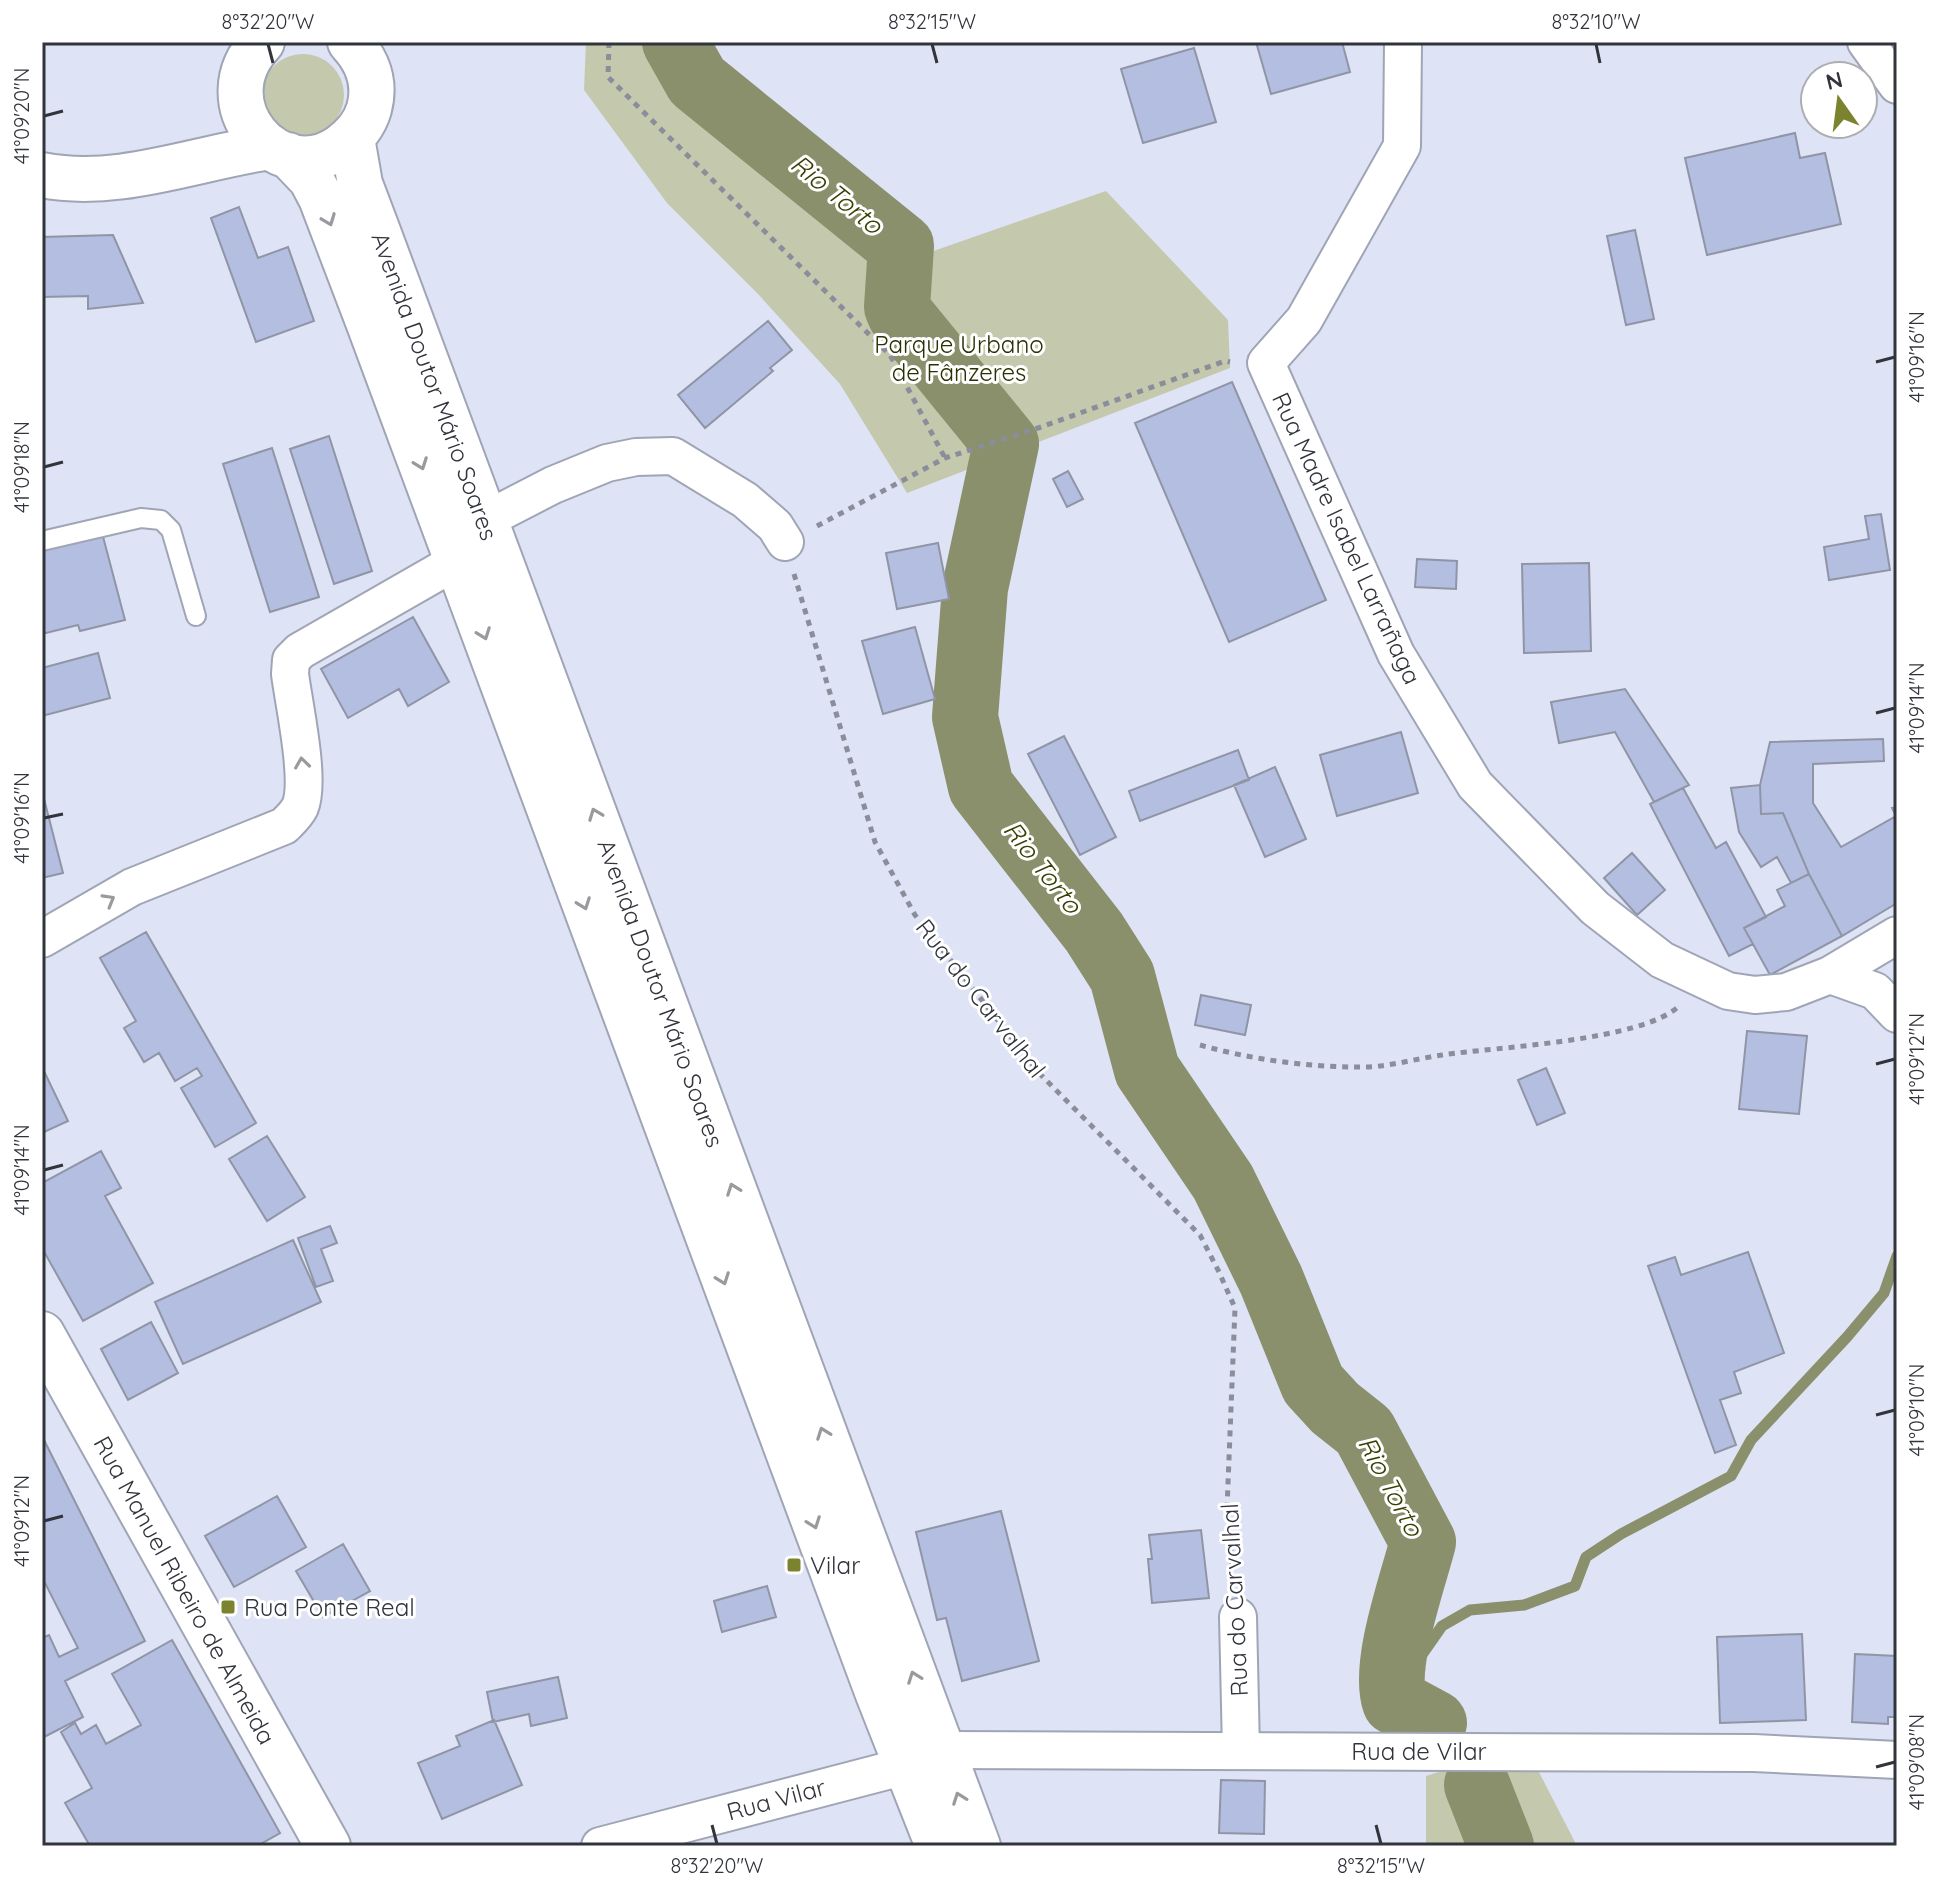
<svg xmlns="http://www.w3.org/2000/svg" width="1939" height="1888" font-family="Quicksand,sans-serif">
<rect width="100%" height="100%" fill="#dee3f5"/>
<!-- green -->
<path fill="#c4c8ad" d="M586,42h120l28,40 188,173 184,-64 122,129 2,48 -323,125 -67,-109 -82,-90 -91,-91 -83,-113z
M262 95a41 41 0 1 1 82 0a41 41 0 1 1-82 0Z
M1525,1745l52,101h-151v-70z"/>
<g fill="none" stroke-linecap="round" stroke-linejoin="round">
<!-- stream -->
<path stroke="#8a8f6c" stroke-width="11" d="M1410,1710l-3,-21 7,-23 28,-40 28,-16 54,-5 51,-19 11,-29 35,-23 110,-58 20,-36 96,-103 37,-44 13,-37"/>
<!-- river -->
<path stroke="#8a8f6c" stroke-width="66" d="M675,42l22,39 204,165 -4,61 3,7 106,130 -31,144 -10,129 16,70 113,145 28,44 25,94 76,112 48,98 42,104 22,24 29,23 59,111c-10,39 -41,124 -28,160l39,21
M1477,1785l24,61"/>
</g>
<!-- building -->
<path fill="#b3bee0" stroke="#9095a6" stroke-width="2" d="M1256,42h86l8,30 -79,22z
M1194,48l22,74 -73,21 -22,-74z
M1795,133l5,25 25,-5 16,71 -134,31 -22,-97z
M239,207l19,51 30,-11 26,74 -58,21 -45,-124z
M1635,230l19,89 -28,6 -19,-89z
M113,235l30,68 -55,6v-13l-46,1v-60z
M768,321l24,29 -22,18 3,3 -68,57 -27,-33z
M1232,382l94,218 -97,42 -94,-219z
M329,436l43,135 -38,13 -44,-135z
M272,448l47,149 -49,15 -47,-148z
M1068,471l15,28 -16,8 -14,-28z
M1881,514l9,56 -61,10 -5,-33 45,-8 -4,-23z
M101,529l24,91 -45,11 -2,-6 -36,9v-90z
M938,543l11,56 -52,10 -11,-56z
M1417,559l40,2 -1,28 -41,-2z
M1589,563l2,88 -67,2 -2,-89z
M413,617l36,65 -41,24 -9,-17 -51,29 -27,-49z
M915,627l20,72 -52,15 -21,-73z
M98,653l12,45 -68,18v-48z
M1625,689l64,96 -35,17 -39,-70 -56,11 -8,-41z
M1401,732l17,61 -81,23 -17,-61z
M1064,736l52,101 -36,18 -52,-101z
M1883,739l1,22 -71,3v39l28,44 55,-31 -4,-8 5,-1v96l-55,33 -33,-62 -26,-61 -22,1 -1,-29 10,-43z
M1238,750l11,30 -109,41 -11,-30z
M1275,767l31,72 -41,18 -31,-72z
M1760,785l1,29 22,-1 26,61 -18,9 -14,-26 -16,10 -22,-35 -8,-44z
M1683,788l33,60 10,-6 40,75 -22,11 9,16 -24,12 -79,-152z
M42,791l21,82 -21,5z
M1632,853l33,37 -28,25 -33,-37z
M1809,874l33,62 -72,39 -26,-47 41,-22 -8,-16z
M146,932l110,191 -41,24 -34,-59 21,-12 -5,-8 -22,13 -16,-28 -15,9 -20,-34 12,-7 -36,-63z
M1201,995l50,10 -6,30 -50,-10z
M1747,1031l60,5 -8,78 -60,-5z
M42,1067l26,54 -26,12z
M1546,1068l19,45 -28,12 -19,-45z
M267,1136l38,61 -38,24 -38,-62z
M101,1151l20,37 -16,8 48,87 -70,38 -41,-73v-65z
M330,1226l7,17 -16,6 12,32 -17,6 -18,-49z
M293,1240l28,62 -138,62 -28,-62z
M1748,1252l36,101 -50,19 7,21 -21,7 16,45 -21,8 -67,-187 27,-9 6,18z
M151,1322l27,51 -50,27 -27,-51z
M42,1436l103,205 -80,40 18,36 -41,21v-100l7,-3 10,22 19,-9 -36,-71z
M277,1496l29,51 -72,40 -29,-51z
M1001,1511l38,150 -77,20 -16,-63 -9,2 -21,-88z
M1201,1530l8,68 -57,5 -4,-44h4l-3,-24z
M343,1544l27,47 -47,26 -27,-46z
M767,1586l9,31 -54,15 -8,-31z
M1802,1634l4,86 -86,3 -3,-86z
M172,1640l108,193 -23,13h-167l-25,-43 27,-15 -31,-56 14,-9 6,11 15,-9 10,19 35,-19 -29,-51z
M1855,1654l42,2v61h-9v7l-36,-2z
M558,1677l9,41 -36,8 -2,-12 -36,8 -6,-30z
M494,1720l28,65 -80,34 -24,-56 42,-17 -4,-10z
M1221,1780l44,1 -1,53 -45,-1z"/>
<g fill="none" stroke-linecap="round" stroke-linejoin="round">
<defs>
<path id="service" d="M42,541l99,-23 20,2 10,10 25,86"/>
<path id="minor" d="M1403,42l-1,104 -98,174 -38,43 130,291 79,131 120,123 67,52 66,31 27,4 31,-3 44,-17 45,16 22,23
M1866,42l31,43
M485,520l68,-35 54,-22 29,-6 37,-1 72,44 30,26 10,16
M42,939l90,-52 152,-61c6,-6 12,-11 16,-19 11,-26 -6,-102 -10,-133l1,-14 9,-9 157,-90
M1830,975l67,-40
M1238,1617l3,133
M941,1750l813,3 143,7
M600,1846l306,-80"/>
<path id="tertiary" d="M42,175c76,15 153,-17 228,-28
M42,1334l286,512"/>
<path id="secondary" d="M262,42c-59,61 16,148 78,105 14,-10 24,-21 29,-38 7,-26 -1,-48 -19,-67
M352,138l8,46 17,45 601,1617
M288,155l23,24 10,19 48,126 509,1370 60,152"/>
</defs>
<!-- service casing -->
<use href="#service" stroke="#a0a5b6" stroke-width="22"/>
<!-- minor casing -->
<use href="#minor" stroke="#a0a5b6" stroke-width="40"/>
<!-- tertiary casing -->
<use href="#tertiary" stroke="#a0a5b6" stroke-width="48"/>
<!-- secondary casing -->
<use href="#secondary" stroke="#a0a5b6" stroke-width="48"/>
<!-- path -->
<path stroke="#8a8e9b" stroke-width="5" stroke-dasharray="6 6" stroke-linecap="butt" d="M609,42l-1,35 282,278 55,103
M817,526l128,-68 96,-31 184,-66 5,1
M794,574l81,268 40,73 125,159 160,161 19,37 16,36 -8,201 7,75
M1200,1045c50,14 106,22 157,22 28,1 57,-8 85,-12 54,-8 200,-14 237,-49"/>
<!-- service -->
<use href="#service" stroke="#fff" stroke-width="18"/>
<!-- minor -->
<use href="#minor" stroke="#fff" stroke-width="36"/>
<!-- tertiary -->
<use href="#tertiary" stroke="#fff" stroke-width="44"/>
<!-- secondary -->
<use href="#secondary" stroke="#fff" stroke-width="44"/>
</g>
<!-- one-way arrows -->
<defs><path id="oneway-chevron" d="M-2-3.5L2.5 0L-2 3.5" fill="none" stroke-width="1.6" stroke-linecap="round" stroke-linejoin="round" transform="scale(2)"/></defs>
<g stroke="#989a9d">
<use href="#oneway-chevron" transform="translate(329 220) rotate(69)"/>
<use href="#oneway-chevron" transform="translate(421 464) rotate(70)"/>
<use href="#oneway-chevron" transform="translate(484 634) rotate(70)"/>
<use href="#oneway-chevron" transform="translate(302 763) rotate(-98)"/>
<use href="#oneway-chevron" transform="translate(595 814) rotate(-111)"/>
<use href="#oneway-chevron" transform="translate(109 900) rotate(-30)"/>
<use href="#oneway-chevron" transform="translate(584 904) rotate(70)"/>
<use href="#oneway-chevron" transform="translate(733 1189) rotate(-110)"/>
<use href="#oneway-chevron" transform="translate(723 1279) rotate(70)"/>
<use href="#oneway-chevron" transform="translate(823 1433) rotate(-110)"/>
<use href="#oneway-chevron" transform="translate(814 1523) rotate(70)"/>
<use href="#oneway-chevron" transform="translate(914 1677) rotate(-110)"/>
<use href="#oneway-chevron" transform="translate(959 1798) rotate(-110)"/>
</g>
<!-- ticks -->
<path fill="none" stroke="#31343b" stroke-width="3" d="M268,44l5,19M932,44l5,19M1596,44l4,19M44,116l19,-5M1876,362l19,-5M44,467l19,-5M1876,713l19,-5M44,818l19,-4M1876,1064l19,-5M44,1170l19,-5M1876,1415l19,-5M44,1521l19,-5M1876,1767l19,-5M712,1825l5,19M1376,1825l5,19"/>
<!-- markers -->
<g fill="#7b832e" stroke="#fff" stroke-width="3">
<rect x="786" y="1557" width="16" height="16" rx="4"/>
<rect x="220" y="1599" width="16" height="16" rx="4"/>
</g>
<g text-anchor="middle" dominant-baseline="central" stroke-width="6" stroke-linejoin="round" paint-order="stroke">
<!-- park labels -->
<g font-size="24" fill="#2c3003" stroke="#fff">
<text x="959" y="344">Parque Urbano<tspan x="959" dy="28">de Fânzeres</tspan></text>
</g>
<!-- street labels -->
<g font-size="24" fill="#31343b" stroke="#fff">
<text transform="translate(435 386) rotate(70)">Avenida Doutor Mário Soares</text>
<text transform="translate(1347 538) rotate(65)">Rua Madre Isabel Larrañaga</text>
<text transform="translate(661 993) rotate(70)">Avenida Doutor Mário Soares</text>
<text transform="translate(981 998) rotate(52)">Rua do Carvalhal</text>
<text transform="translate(185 1590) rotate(61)">Rua Manuel Ribeiro de Almeida</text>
<text transform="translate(1234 1600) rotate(-93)">Rua do Carvalhal</text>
<text x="1419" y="1751">Rua de Vilar</text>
<text transform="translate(776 1799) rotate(-15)">Rua Vilar</text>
</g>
<!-- poi labels -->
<g font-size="24" fill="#31343b" stroke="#fff" text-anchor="start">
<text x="810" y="1565">Vilar</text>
<text x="244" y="1607">Rua Ponte Real</text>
</g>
<!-- water labels -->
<g font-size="26" font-style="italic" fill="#3a3f00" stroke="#fff">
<text transform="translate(837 194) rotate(39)">Rio Torto</text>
<text transform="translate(1043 867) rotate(52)">Rio Torto</text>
<text transform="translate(1391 1486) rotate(62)">Rio Torto</text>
</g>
</g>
<!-- border -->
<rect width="1939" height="1888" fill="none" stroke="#ffffff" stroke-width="88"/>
<!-- north arrow -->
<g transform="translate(1839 100) rotate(346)"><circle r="38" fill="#ffffff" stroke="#adaeb1" stroke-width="2"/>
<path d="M0-6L14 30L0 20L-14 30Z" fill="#7b832e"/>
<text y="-12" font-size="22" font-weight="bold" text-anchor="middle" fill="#31343b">N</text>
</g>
<rect x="44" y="44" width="1851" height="1800" fill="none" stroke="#31343b" stroke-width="3"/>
<g font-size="20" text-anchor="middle" fill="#31343b">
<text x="268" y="29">8°32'20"W</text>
<text x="932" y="29">8°32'15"W</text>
<text x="1596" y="29">8°32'10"W</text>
<text transform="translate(22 116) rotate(-90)" y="7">41°09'20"N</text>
<text transform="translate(1917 357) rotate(-90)" y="7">41°09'16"N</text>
<text transform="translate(22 467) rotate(-90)" y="7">41°09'18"N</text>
<text transform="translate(1917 708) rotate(-90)" y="7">41°09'14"N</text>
<text transform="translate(22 818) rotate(-90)" y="7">41°09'16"N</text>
<text transform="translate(1917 1059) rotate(-90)" y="7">41°09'12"N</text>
<text transform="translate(22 1170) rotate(-90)" y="7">41°09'14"N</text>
<text transform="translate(1917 1410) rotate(-90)" y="7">41°09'10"N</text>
<text transform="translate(22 1521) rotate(-90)" y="7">41°09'12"N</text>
<text transform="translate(1917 1762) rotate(-90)" y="7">41°09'08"N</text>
<text x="717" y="1873">8°32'20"W</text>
<text x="1381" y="1873">8°32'15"W</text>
</g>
</svg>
